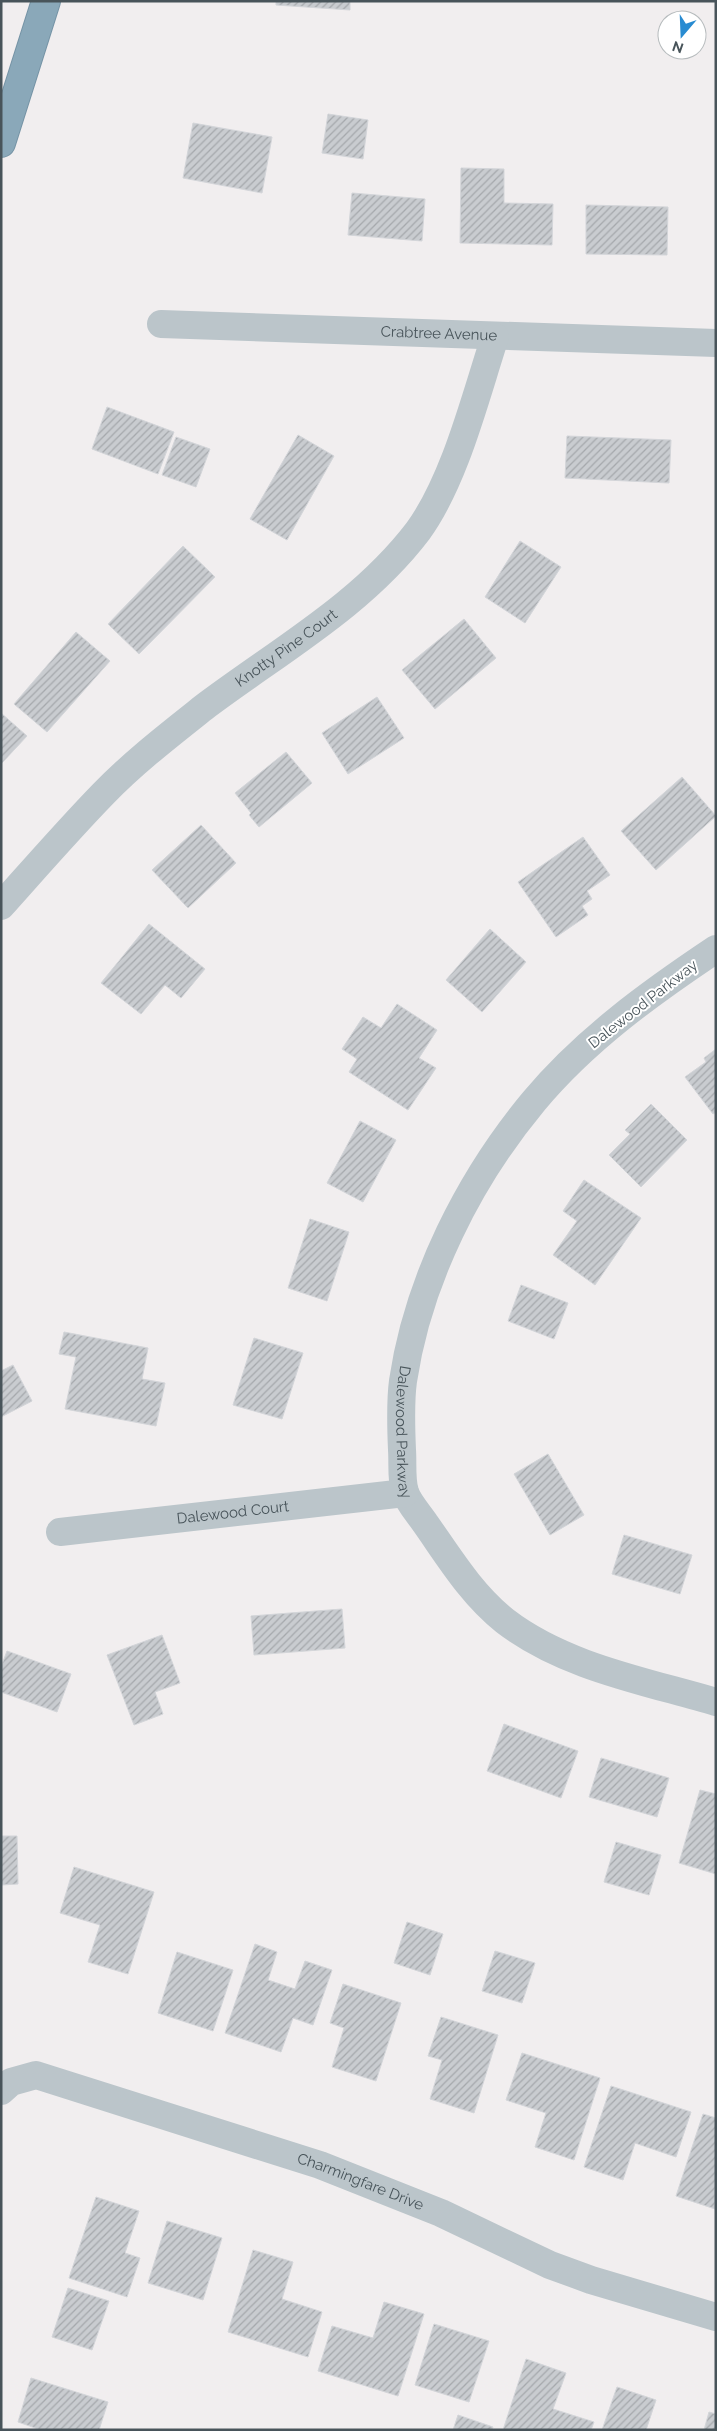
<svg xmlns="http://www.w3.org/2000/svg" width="717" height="2431" font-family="Raleway,sans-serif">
<defs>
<pattern id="building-hatch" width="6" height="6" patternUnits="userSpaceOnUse" patternTransform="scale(1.25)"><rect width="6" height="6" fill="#c9ccd0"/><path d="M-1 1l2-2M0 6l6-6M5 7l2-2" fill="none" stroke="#a5a8ac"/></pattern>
</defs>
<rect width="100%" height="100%" fill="#f1eeef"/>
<!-- building -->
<path fill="url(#building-hatch)" stroke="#d3d5d9" d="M276,1h74v9l-74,-5z
M328,114l40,6 -5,39 -41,-6z
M193,123l79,14 -10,56 -79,-15z
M461,168l43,1v34l49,1 -1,41 -92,-2z
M352,193l73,6 -3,42 -74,-6z
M586,205l82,2 -1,48 -81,-1z
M107,407l67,25 -16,42 -66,-25z
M298,435l36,21 -47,84 -37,-21z
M567,436l104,4 -2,43 -104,-5z
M176,437l34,12 -14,38 -34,-12z
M520,541l41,26 -36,56 -40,-26z
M183,546l32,31 -76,77 -31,-30z
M464,619l32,39 -61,51 -33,-39z
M76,632l34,29 -63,71 -33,-28z
M377,697l27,41 -56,36 -26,-41z
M1,713l26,23 -26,28z
M286,752l26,31 -53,44 -10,-12 2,-2 -16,-20z
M682,777l34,39 -60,54 -35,-39z
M201,825l35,38 -48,45 -36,-38z
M583,837l27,38 -23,16 5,8 -10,7 6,9 -32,22 -38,-55z
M149,924l56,45 -24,29 -16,-13 -24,29 -40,-31z
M490,929l36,33 -44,50 -36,-32z
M397,1004l40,26 -18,28 17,10 -28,42 -59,-38 8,-13 -15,-10 21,-32 18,11z
M716,1049v63l-3,2 -28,-37 21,-15 -2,-4z
M651,1104l36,36 -46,47 -32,-32 21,-21 -5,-4z
M360,1121l36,19 -33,62 -36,-19z
M584,1180l57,38 -46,67 -42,-30 24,-34 -14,-10z
M310,1219l39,13 -22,69 -39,-13z
M521,1285l47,18 -14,36 -46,-18z
M64,1332l84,16 -6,31 23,4 -9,43 -91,-17 11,-52 -17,-3z
M254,1338l49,15 -21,66 -49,-14z
M13,1365l19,36 -31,16v-46z
M548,1454l36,61 -34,20 -36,-61z
M624,1535l68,20 -12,39 -68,-20z
M342,1609l3,39 -91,7 -3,-39z
M162,1635l18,48 -25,9 8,22 -29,11 -27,-70z
M7,1651l64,23 -14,38 -56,-20v-25z
M504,1724l74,27 -17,47 -74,-27z
M601,1758l68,20 -12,39 -68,-20z
M700,1790l16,4v80l-37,-11z
M1,1836h16l1,48 -17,1z
M616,1842l45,13 -12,40 -45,-13z
M74,1867l80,25 -26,82 -40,-12 12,-37 -40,-12z
M407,1922l36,12 -13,41 -36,-12z
M255,1944l22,8 -9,28 27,9 10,-28 27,9 -19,55 -20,-7 -12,34 -56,-19z
M495,1951l40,12 -13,40 -40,-12z
M177,1952l56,18 -20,61 -55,-18z
M343,1984l58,19 -25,78 -44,-14 12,-39 -14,-5z
M441,2017l57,18 -24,78 -44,-14 12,-39 -14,-4z
M522,2053l78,25 -26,82 -39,-13 11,-34 -40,-13z
M611,2086l80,26 -15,45 -41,-14 -12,37 -39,-13z
M703,2114l13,4 -1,91 -39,-13z
M96,2197l43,14 -14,42 15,5 -13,39 -58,-19z
M167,2221l55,17 -19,62 -55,-17z
M253,2250l40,12 -11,37 40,13 -14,45 -80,-25z
M68,2288l41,13 -17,49 -40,-13z
M384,2302l40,12 -26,82 -80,-25 14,-45 41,12z
M434,2324l55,17 -20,61 -54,-17z
M526,2359l40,14 -13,36 41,13 -3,8h-88z
M31,2378l77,24 -9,28h-58l-23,-8z
M617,2387l39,13 -10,30h-44z
M709,2412l7,2v16h-12z
M458,2415l35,12 -1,3h-39z"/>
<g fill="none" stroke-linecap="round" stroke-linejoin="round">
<defs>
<path id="highway" d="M1,143l45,-142"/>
</defs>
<!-- highway casing -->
<use href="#highway" stroke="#7593a5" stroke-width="30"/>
<!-- street -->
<g stroke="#bbc5ca" stroke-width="28">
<path id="s1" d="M161,324l555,19"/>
<path id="s2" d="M1,906c34,-38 67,-76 102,-112 31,-32 66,-59 100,-86 74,-56 158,-102 215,-177 37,-51 57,-133 77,-194"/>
<path id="s3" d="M716,949c-66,44 -131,91 -182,152 -65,78 -116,179 -131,280 -3,22 -2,46 -1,69 1,13 -1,30 3,42 3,10 14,22 20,31 24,34 46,71 80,98 60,46 140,60 211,81"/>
<path id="s4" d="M60,1532l345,-39"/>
<path id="s5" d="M1,2091l10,-9 25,-7 284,90 121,48 109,52 41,15 125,37"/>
</g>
<!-- highway -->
<use href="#highway" stroke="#8aa8b9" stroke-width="28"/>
</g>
<g text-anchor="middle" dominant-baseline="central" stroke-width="4" stroke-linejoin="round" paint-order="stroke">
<!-- street labels -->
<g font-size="15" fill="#48545a" stroke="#fff">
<text stroke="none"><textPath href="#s1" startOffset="278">Crabtree Avenue</textPath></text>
<text stroke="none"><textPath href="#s2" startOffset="386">Knotty Pine Court</textPath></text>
<text transform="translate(643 1004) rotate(-38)">Dalewood Parkway</text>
<text stroke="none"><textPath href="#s3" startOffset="602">Dalewood Parkway</textPath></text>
<text stroke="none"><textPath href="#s4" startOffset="174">Dalewood Court</textPath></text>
<text stroke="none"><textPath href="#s5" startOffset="381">Charmingfare Drive</textPath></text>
</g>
</g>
<!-- border -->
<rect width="717" height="2431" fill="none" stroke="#48545a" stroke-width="5"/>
<!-- north arrow -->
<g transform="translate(682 35) rotate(199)"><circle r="24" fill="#ffffff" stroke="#b6bbbd"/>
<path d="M0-4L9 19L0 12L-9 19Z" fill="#288bd1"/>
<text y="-8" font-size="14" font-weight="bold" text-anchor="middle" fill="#48545a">N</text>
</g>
</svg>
